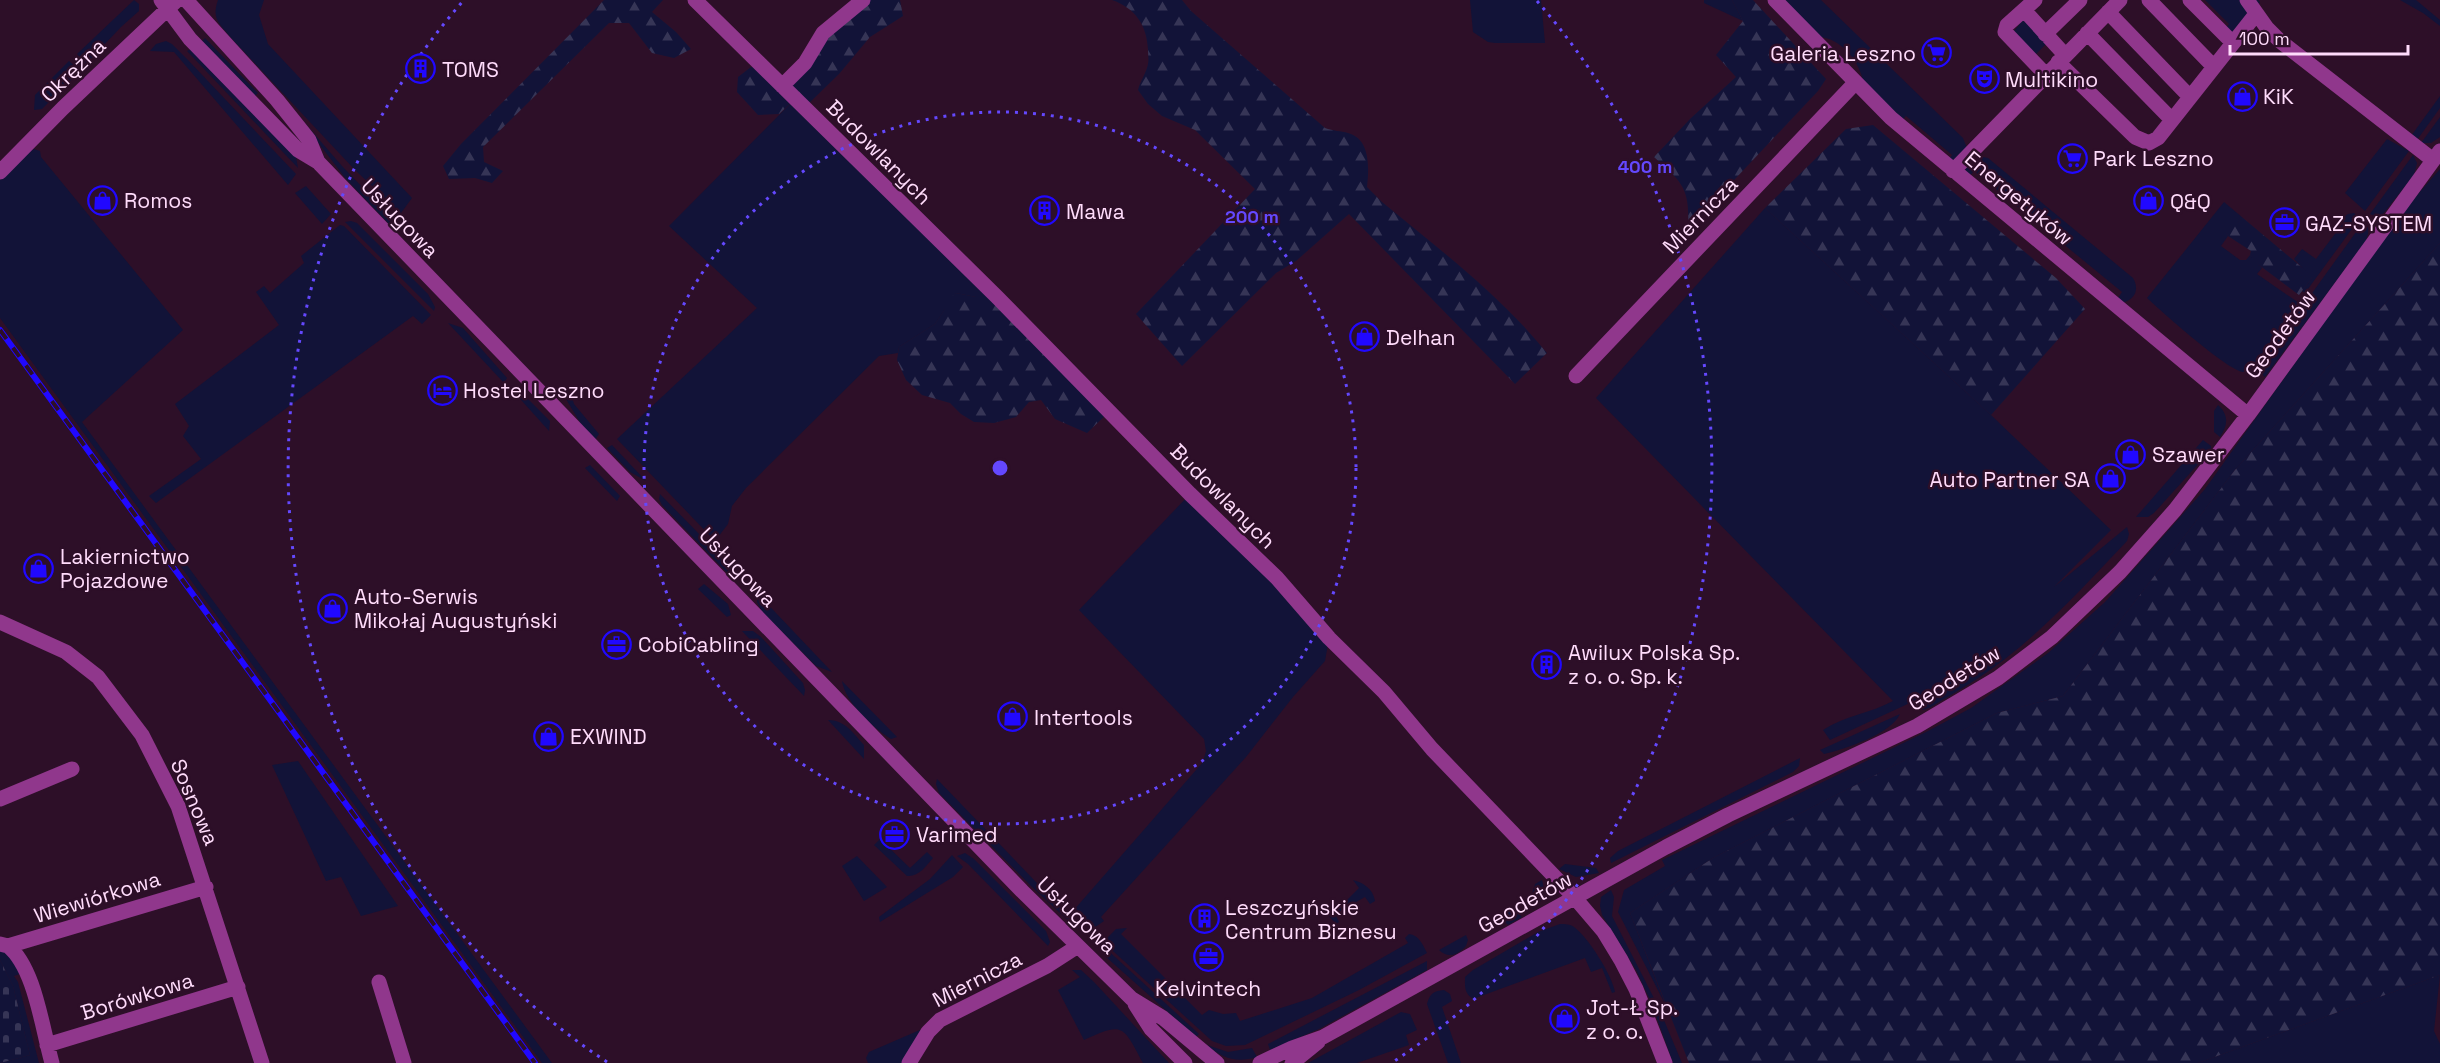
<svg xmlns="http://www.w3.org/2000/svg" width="2440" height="1063" font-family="'Space Grotesk',sans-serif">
<defs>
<pattern id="forest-firs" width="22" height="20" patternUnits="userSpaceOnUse" patternTransform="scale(1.5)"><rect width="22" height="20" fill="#121338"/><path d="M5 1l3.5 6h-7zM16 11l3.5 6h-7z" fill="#363556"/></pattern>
<pattern id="cemetery-stones" width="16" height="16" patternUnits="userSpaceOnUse" patternTransform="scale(1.5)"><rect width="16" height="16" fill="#121338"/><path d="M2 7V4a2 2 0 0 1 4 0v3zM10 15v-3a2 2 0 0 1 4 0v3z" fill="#363556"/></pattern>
</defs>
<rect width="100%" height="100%" fill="#2d0f28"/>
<!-- grass -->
<path fill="#121338" d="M134,0l5,4v7l-18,16 -35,37 -9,-10z
M218,0h46l-5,15 9,29 144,154 -11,15 -46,-43 -123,-131c-12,-15 -21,-19 -14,-39z
M1470,0h71l4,43h-50l-7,-1 -15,-10z
M1704,0h28l11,21 -39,-18z
M1774,0h47l142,138 4,10 -7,12 -13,2 5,-7 -46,-39 -3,3 -39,-34c-3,-22 -23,-48 -46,-48z
M2205,0h53l2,2 -3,4 -1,8 -23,29 -10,-11 6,-8z
M2400,0h16l24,20v6l-17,-13z
M2023,20l25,22 -13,13 -21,-24z
M205,38l53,55 -3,3 -53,-55z
M166,41l6,3 16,16 108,114 -8,11 -114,-133 -24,-1 6,-7z
M191,49l105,108 2,11 -111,-117z
M69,61l11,10 -38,38 -8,1 1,-15z
M2440,96v12l-23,32 -6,-4z
M795,99l202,198h-21l-20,-4 -21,31 -36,23 -1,6 -19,3 -133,132 -14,18 -4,18 -13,17 -98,-102 140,-131 -88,-82z
M290,106l52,60 51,53 -4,5 -43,-45z
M2440,117v20l-9,6h-10z
M2387,139l22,12 -44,60 -20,-18z
M34,149l6,2 1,6 142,173 -101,92 470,641h-10l-542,-745v-138l23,-24z
M2413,155l4,8 -3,12 -31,39 -8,2 -5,-2z
M1978,156l10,2 145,120c6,10 3,20 -8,24l-9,-1 6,-9 -148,-121 -7,8 -2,-11z
M2440,169v74l-205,227 -172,226 -66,17 -284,145 -83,55 36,93 -48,-94 6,-22 41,-24 -3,-6 266,-129 43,-23 77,-55 57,-51 100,-113 199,-279z
M306,186l25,28 -9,10 -27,-31z
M2224,202l19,16 -17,14 2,4 -7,10 19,14h6l4,-5 12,13 -5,6 42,29 -49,67 -7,2c-16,-2 -81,-60 -96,-74z
M1765,208l226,207 120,115 -57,57 73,-60 2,7 -2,7c-39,41 -78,84 -122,118 -23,18 -49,33 -74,48l-8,3 -8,-1 40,-27 -125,58 -7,-10c21,-14 48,-17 70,-29l-297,-303z
M2354,213l6,5 -55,75 -3,-2 10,-13 -18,-19 8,-10 14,10 28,-37 -3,-3 7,-5z
M351,221l6,2 71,71 7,13 -1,4 -89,-89z
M2364,221l5,9 -3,11 -101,136 -7,-6v-3z
M340,225l4,1 87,89 -9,9 -9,-8 -257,187 -7,-7 52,-37 -18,-23 6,-10 -14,-22 104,-79 -23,-33 8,-6 6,7 34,-30 -3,-7z
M448,323l15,5 44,50 -3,5z
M517,388l33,33 -1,10 -35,-39z
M571,394l3,10 25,30 -4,6 -14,-16 -15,-25z
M2218,405c11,10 10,20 2,32l-6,-5v-21z
M2203,440l8,6v4l-57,63 -6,4h-12z
M612,445l34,36 -16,-9 -23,-24z
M590,465l30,31 -3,5 -32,-33z
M660,494l85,87 -13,-3 -70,-73 -3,-6z
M1190,494l139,144 -4,23 -32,36 -47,60 -145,160 3,4 -13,9 -18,-19 130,-149 3,-11 -2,-12 -125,-129z
M704,584l24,20 3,11 -4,2 -29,-28z
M758,594l74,78 -16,-6 -54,-54 -5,-10z
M742,631h11l8,6 42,46 2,7 -1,6z
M842,681l55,56 -6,2c-18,-11 -46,-37 -49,-58z
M1900,714c-9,20 -55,35 -76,40l-4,-4z
M828,720c17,0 25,13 36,25v14z
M1800,758l-1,8 -6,6 -182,91 -1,-5 8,-7z
M298,761l100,145 -37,10 -20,-39 -15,4 -54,-116z
M937,779l145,151 -8,-4 -43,-40 -92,-93 -3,-9z
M880,839l30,29 17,-16 6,6c-7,8 -14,19 -26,18l-33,-31z
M965,853l9,6 72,72 4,11 -2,4 -80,-82 -11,-8z
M952,855l11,12 -10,10 -73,45 -1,-5 51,-38z
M857,856l30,31 -23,14 -22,-35z
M1565,864l31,4 3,5 -23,4 -17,-8z
M1353,880c11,3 20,9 22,21l-5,3 -5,-7 -30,17 4,8 -3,2 -8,-9 6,-8 4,2 21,-21z
M1542,880c4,13 1,21 -9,29l-4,-5 6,-20z
M1611,890l3,7 -2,19 46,90 24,57h-9l-22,-61 -15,-32 -34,-55 -2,-9 1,-9z
M1515,908l7,9 -14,8 -2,-2 -5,3 -4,-9z
M1560,924c5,0 10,0 14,3 14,10 38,48 41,65l-3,1 -10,-25 -11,4 -6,-14 -112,41c-9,-6 -8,-12 -8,-22l8,-7 65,-38z
M1127,928l-6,6 81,81 7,-5 14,4 13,-1 4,8 72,-23 96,-55 -3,-5 4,-4c10,1 14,11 18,19l-68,37 -114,55 -19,1 -14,-5 -109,-99 13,-13z
M1466,935l2,5 -2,6c-8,9 -18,13 -27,4z
M0,944l28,27 -14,5 4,6 21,81h-39l30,-8 -17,-69 -13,-26z
M1102,945l97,89 -3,3 -90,-80z
M1427,961v9l-108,59 -49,21 -2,-6z
M1072,970h9l13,12 75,81h-26c-20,-37 -19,-42 -59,-23l-26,-50 22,-13z
M2440,975l-6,56 6,13v19h-242z
M1444,990l6,4 2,7 -10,6 19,56h-13l-21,-59c3,-11 7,-13 17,-14z
M1401,1012l9,2 7,16 -11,5 3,10 -52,18h-49z
M936,1023l-27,40h-41l-2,-5 3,-6z
M1207,1045l21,7 24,-4 5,9c-20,6 -34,2 -50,-12z"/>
<!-- forest -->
<path fill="url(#forest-firs)" d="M604,0h59l-11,12 24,20 15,17 -17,9 -22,-5 -23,-30h-20l-126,124 1,15 19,9 -11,12 -17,-5 -26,1 -6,-13 18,-22z
M863,0h37l3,16 -33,21 -31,37 -35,34 -9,-9 -16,15 -21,1 -21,-23 1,-15 13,-10 13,1 17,18z
M1112,0h70l9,11 134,117c8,3 16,3 23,5 23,6 21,36 19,54l15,15c58,48 117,92 165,151l-32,31 -166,-170 -53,47 -20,12 -94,93 -46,-52 119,-125 -60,-59 -33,-14 -14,-12 -10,-14c2,-8 9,-19 10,-26 1,-4 0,-10 0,-14 -1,-25 -13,-42 -36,-50z
M1732,0h21l73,79 -8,12 -130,138c2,-41 -5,-46 -34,-72l37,-39 45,-41 -20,-22 27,-34z
M1873,125l183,153 29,31 -94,106 -226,-207 81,-79z
M2243,218l68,57 1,3 -13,17 -44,-33 -5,-7 1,-4 -23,-15 -3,-5z
M2440,243v732l-242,88h-509l-59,-150 83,-55 284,-145 66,-17 172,-226z
M956,293l20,4h21l112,115 -22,21 -32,-14 -14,-19 -12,2 -13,15 -22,6 -20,-1 -13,-8 -11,-11 -28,-8 -16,-15 -9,-20 2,-13 36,-23 10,-15 -3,-4z"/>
<!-- cemetery -->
<path fill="url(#cemetery-stones)" d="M0,960l13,26 17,69 -30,8z"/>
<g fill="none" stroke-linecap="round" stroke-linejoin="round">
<!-- minor -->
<path stroke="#90378c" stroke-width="15" d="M161,0l29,39 108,111 20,12 704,729 110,108 31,19 54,45
M186,0l91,100 32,40 9,22
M695,0l302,297 193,197 87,84 52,60 55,54 48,57 143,149 29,34 17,28 15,29 29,74
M1775,0l116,118 357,297
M2035,0l-28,25 -2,7 41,43
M2149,0l65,67
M2190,0l43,43
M2247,0l20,28 13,13 153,119
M2024,10l41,45
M2108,12l82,85
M2087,33l85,87
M2045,34l35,-34
M2058,62l77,75 14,6 9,-5 98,-124
M782,86l23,-23 18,-30 40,-33
M1953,171l167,-171
M0,172l63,-64 114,-108
M1576,376l279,-293
M0,622l66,30 32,25 44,58 36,71 84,257
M0,799l72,-30
M0,944l8,2 198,-59
M8,946c27,22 34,82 44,117
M379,982l25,81
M1135,1004l16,25 34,34
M47,1045l191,-58
M909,1063l19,-31 12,-12 107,-54 31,-20
M1260,1063l32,-15 31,-11 343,-190 62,-32 189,-89 81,-48 54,-41 68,-65 55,-62 73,-95 192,-264
M1292,1063l26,-21"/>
<defs>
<path id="rail" d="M0,330l535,733"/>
</defs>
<!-- rail casing -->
<use href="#rail" stroke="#2108ff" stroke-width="6"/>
<!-- rail -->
<use href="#rail" stroke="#2d0f28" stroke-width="4" stroke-dasharray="11" stroke-linecap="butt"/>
</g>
<!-- distance rings -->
<g fill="none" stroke="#6448fe" stroke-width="3" stroke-dasharray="3 6">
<circle cx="1000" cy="468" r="356"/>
<path d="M607 1062A712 712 0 0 1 463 1M1537 1A712 712 0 0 1 1393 1062"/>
</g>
<!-- icons -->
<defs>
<symbol id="supermarket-ring" viewBox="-11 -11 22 22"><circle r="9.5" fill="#2d0f28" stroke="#2108ff" stroke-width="1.5"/><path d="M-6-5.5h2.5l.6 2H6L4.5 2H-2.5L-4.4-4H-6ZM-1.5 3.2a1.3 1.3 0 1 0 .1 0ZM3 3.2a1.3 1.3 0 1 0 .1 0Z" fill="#2108ff"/></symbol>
<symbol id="building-ring" viewBox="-11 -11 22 22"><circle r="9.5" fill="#2d0f28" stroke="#2108ff" stroke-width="1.5"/><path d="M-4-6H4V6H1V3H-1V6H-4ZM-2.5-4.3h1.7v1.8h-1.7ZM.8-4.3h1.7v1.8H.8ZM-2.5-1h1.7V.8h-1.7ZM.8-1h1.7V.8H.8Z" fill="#2108ff"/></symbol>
<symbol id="theatre-ring" viewBox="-11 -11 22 22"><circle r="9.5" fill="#2d0f28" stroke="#2108ff" stroke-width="1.5"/><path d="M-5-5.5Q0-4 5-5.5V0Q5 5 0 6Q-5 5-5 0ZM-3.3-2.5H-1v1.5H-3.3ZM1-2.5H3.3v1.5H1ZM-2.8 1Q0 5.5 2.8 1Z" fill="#2108ff"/></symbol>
<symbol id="shop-ring" viewBox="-11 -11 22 22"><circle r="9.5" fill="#2d0f28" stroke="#2108ff" stroke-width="1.5"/><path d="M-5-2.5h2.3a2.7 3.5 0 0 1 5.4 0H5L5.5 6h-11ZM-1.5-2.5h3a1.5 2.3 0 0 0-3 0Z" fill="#2108ff"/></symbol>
<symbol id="office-ring" viewBox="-11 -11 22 22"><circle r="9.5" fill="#2d0f28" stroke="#2108ff" stroke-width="1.5"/><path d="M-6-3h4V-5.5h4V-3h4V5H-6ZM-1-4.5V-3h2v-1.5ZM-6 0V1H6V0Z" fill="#2108ff"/></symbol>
<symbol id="hotel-ring" viewBox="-11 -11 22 22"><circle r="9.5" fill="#2d0f28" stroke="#2108ff" stroke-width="1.5"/><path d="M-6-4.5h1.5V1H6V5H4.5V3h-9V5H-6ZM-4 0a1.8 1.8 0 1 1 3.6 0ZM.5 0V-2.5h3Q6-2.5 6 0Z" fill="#2108ff"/></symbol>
</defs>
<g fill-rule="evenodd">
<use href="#supermarket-ring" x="1920" y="36" width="33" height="33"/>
<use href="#building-ring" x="404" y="52" width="33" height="33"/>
<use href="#theatre-ring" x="1968" y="62" width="33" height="33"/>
<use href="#shop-ring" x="2226" y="80" width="33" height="33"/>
<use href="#supermarket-ring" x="2056" y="142" width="33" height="33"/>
<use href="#shop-ring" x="86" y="184" width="33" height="33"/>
<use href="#shop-ring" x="2132" y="184" width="33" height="33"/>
<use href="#building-ring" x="1028" y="194" width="33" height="33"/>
<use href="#office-ring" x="2268" y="206" width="33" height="33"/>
<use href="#shop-ring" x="1348" y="320" width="33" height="33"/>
<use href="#hotel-ring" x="426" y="374" width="33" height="33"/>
<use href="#shop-ring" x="2114" y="438" width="33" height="33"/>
<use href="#shop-ring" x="2094" y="462" width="33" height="33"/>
<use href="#shop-ring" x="22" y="552" width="33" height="33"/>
<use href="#shop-ring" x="316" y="592" width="33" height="33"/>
<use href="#office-ring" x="600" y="628" width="33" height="33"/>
<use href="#building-ring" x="1530" y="648" width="33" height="33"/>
<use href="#shop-ring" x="996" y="700" width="33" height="33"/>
<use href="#shop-ring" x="532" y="720" width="33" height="33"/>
<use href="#office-ring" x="878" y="818" width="33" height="33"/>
<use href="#building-ring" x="1188" y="902" width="33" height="33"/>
<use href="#office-ring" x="1192" y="940" width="33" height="33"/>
<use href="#shop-ring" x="1548" y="1002" width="33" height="33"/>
</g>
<g text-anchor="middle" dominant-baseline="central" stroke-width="5" stroke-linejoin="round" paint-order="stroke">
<!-- poi labels -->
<g font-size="21" fill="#ffdcfb" stroke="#2d0f28" text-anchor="start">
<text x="1916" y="53" text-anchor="end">Galeria Leszno</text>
<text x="442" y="69">TOMS</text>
<text x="2005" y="79">Multikino</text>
<text x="2263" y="96">KiK</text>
<text x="2093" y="158">Park Leszno</text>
<text x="124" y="200">Romos</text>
<text x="2170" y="201">Q&amp;Q</text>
<text x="1066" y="211">Mawa</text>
<text x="2305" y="223">GAZ-SYSTEM</text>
<text x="1386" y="337">Delhan</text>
<text x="463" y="390">Hostel Leszno</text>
<text x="2152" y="454">Szawer</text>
<text x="2090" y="479" text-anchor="end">Auto Partner SA</text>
<text x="60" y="556">Lakiernictwo<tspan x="60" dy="24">Pojazdowe</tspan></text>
<text x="354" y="596">Auto-Serwis<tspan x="354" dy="24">Mikołaj Augustyński</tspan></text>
<text x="638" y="644">CobiCabling</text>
<text x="1568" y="652">Awilux Polska Sp.<tspan x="1568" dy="24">z o. o. Sp. k.</tspan></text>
<text x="1034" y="717">Intertools</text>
<text x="570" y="736">EXWIND</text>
<text x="916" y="834">Varimed</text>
<text x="1225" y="907">Leszczyńskie<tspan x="1225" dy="24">Centrum Biznesu</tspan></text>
<text x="1208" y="988" text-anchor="middle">Kelvintech</text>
<text x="1586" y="1007">Jot-Ł Sp.<tspan x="1586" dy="24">z o. o.</tspan></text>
</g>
<!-- street labels -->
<g font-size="21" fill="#ffdcfb" stroke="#2d0f28">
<text transform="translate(73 70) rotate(-44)">Okrężna</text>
<text transform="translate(879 152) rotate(45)">Budowlanych</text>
<text transform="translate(2019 198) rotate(40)">Energetyków</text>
<text transform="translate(1700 215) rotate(-46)">Miernicza</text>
<text transform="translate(400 218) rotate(46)">Usługowa</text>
<text transform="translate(2280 334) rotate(-54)">Geodetów</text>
<text transform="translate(1223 496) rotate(45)">Budowlanych</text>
<text transform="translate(738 567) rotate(46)">Usługowa</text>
<text transform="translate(1954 678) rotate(-32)">Geodetów</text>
<text transform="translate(195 802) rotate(67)">Sosnowa</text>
<text transform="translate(97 897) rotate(-17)">Wiewiórkowa</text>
<text transform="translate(1525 902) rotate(-29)">Geodetów</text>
<text transform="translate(1077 915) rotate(44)">Usługowa</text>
<text transform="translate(977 979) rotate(-27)">Miernicza</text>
<text transform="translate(137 996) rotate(-17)">Borówkowa</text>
</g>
</g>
<circle cx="1000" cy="468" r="9" fill="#6448fe" stroke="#2d0f28" stroke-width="3"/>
<g font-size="18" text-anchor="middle" font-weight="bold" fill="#6448fe" stroke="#2d0f28" stroke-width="5" stroke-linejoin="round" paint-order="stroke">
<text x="1645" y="173">400 m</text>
<text x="1252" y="223">200 m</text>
</g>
<!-- scale -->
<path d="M2230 45v9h178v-9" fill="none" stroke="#ffdcfb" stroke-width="3"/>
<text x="2239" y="45" font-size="18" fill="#ffdcfb" stroke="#2d0f28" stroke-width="4.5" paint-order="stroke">100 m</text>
</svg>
